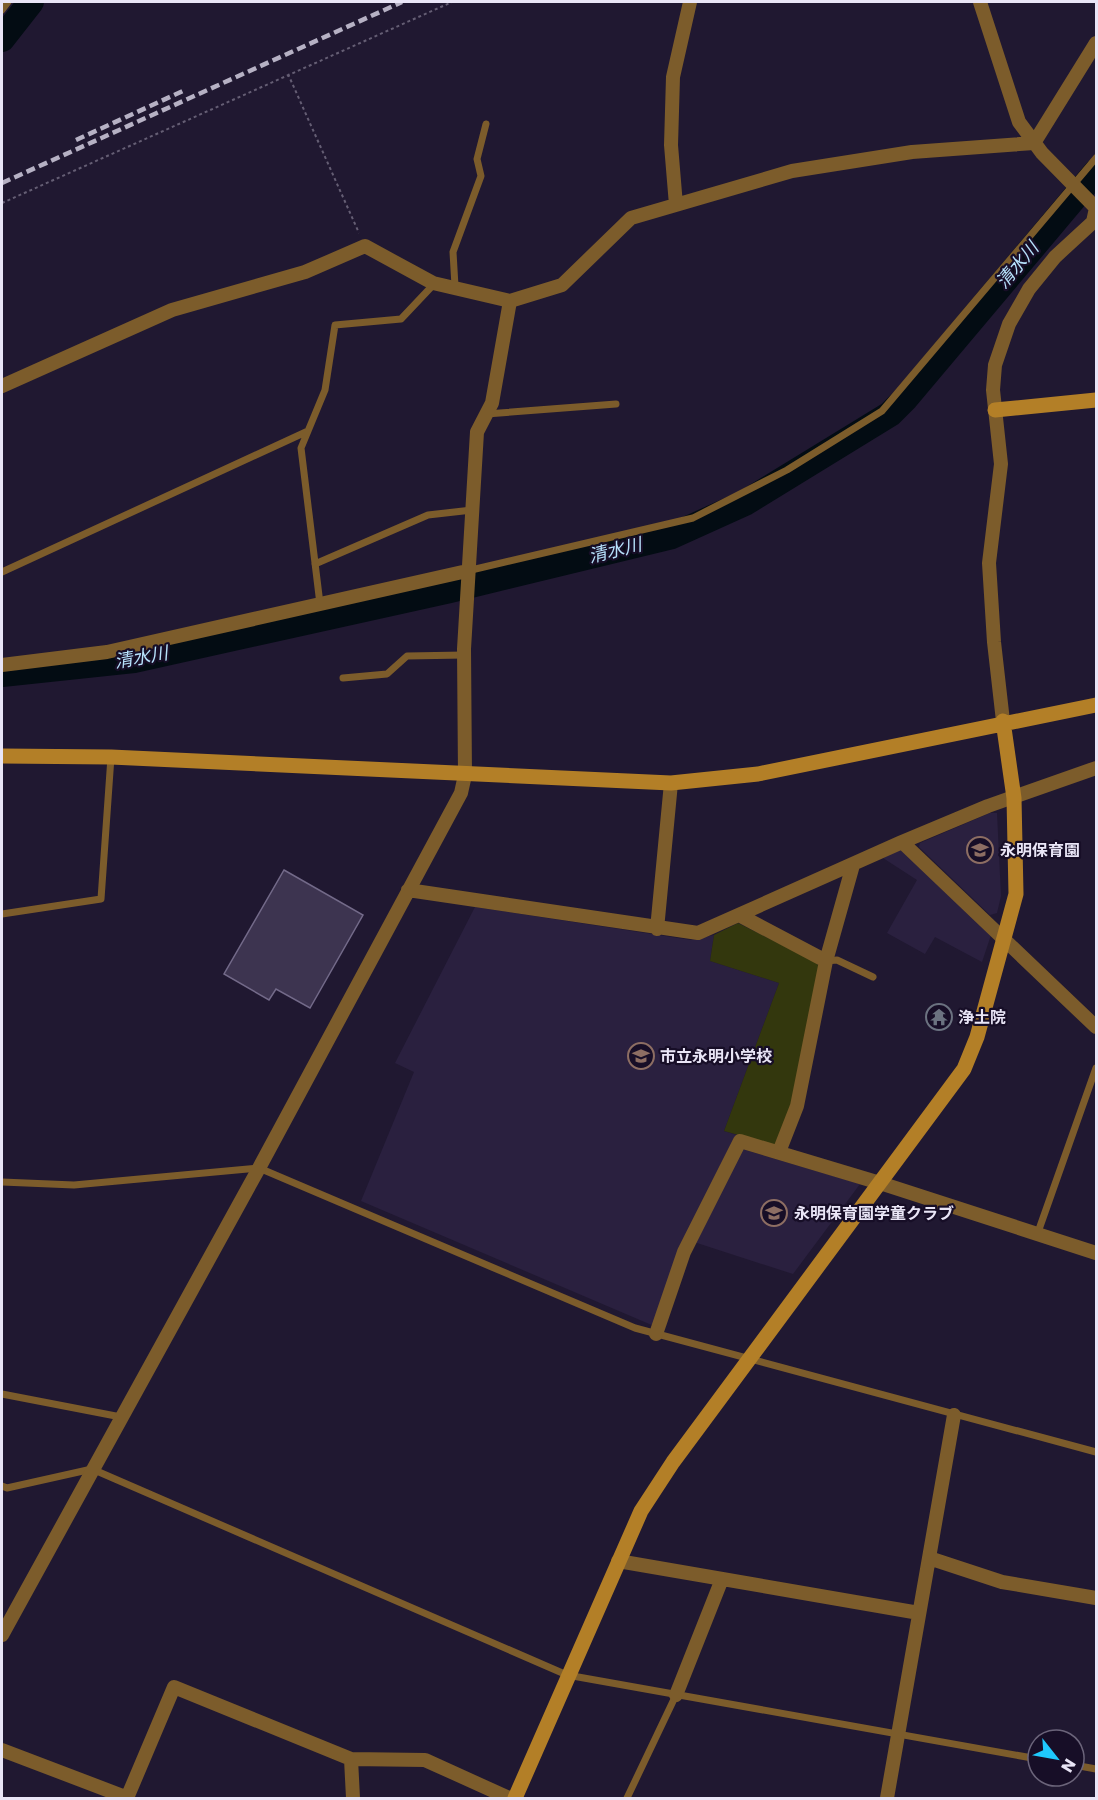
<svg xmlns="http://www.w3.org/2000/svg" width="1098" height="1800" font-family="Poppins,'Noto Sans JP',sans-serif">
<rect width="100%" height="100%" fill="#201831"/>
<!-- built -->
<path fill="#2a203f" d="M990,813h7l4,83 -4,17 -7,2 -71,-68 1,-4z
M900,849l92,83 -10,30 -47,-25 -10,17 -38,-21 30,-53 -34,-22z
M475,907l216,33 23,-5 -4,26 69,22 -55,148 13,4 -58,114 -25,77 -293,-125 53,-129 -19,-9z
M742,1149l118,35 -67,90 -99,-32z"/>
<!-- green -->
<path fill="#33370d" d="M738,923l78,39 3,5 -25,134 -17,45 -53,-15 55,-148 -69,-22 4,-26z"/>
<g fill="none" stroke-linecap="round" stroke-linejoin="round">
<!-- river -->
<path stroke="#030c13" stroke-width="26" d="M2,39l29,-37
M2,674l132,-14 316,-70 222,-54 73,-33 145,-89 16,-16 190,-226"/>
</g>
<!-- building -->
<path fill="#3d3450" stroke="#736a89" stroke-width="1.5" d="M284,870l79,45 -53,93 -34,-19 -7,11 -45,-26z"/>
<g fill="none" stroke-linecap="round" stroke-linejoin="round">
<!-- path -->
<path stroke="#655e74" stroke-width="2" stroke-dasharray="3 3" stroke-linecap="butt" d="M288,74l71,159
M2,203l450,-201"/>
<!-- lane -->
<path stroke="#7c5c2b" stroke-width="7" d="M2,10l6,-8
M455,286l-2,-34 28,-76 -4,-17 9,-35
M486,414l130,-10
M315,564l113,-49 44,-5
M467,571l226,-53 94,-48 95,-59 214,-253
M2,572l306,-141
M320,604l-19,-156 24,-58 10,-65 66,-6 34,-36
M343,678l44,-4 20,-18 57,-1
M2,914l99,-15 10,-142
M826,961l11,-1 36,17
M2,1182l72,3 185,-17 376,160 461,124
M1037,1235l59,-167
M2,1394l119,23
M2,1486l5,2 85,-19 475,206 471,84
M1074,1765l22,4
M627,1798l49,-103"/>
<!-- street -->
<path stroke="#7c5c2b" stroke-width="14" d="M980,2l39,120 23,31 54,55
M1034,143l62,-100
M676,205l-5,-60 2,-68 17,-75
M2,386l170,-76 133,-38 60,-26 68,37 77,18 52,-16 69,-67 161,-47 120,-19 122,-9
M2,665l105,-13 360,-81
M1003,721l-9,-79 -5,-79 12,-99 -8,-74 2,-25 14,-41 20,-35 26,-32 38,-35 3,-14
M902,842l194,185
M408,890l290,43 204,-91 86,-36 108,-38
M739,915l87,46
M657,929l14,-146
M779,1152l18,-46 29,-145 27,-96
M656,1334l28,-82 56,-111 140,42 216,70
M929,1558l73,24 94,16
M618,1561l301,52
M2,1635l257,-467 202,-375 4,-18 -1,-126 13,-217 15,-29 18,-102
M676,1695l46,-116
M2,1750l126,48
M351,1759l2,39
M127,1798l47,-111 177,72 74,1 84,38
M887,1798l67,-383"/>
<!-- secondary -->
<path stroke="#b37f27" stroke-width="15" d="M995,410l101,-10
M2,756l109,1 560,26 87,-9 338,-69
M515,1798l126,-287 32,-49 291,-393 13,-32 39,-143 -2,-96 -11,-77"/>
<!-- rail -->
<path stroke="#b6b1c4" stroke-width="4.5" stroke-dasharray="9 4.5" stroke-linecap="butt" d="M76,140l109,-50
M2,183l400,-181"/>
</g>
<!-- icons -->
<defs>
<symbol id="school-ring" viewBox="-11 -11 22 22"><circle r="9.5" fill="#170e27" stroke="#8d6e63" stroke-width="1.5"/><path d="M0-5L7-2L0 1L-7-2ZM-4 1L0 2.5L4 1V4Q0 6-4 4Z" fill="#8d6e63"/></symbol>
<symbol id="temple-ring" viewBox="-11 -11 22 22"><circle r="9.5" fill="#170e27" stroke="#6b7280" stroke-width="1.5"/><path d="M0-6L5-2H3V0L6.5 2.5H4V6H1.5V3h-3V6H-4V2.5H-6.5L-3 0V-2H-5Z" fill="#6b7280"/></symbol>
</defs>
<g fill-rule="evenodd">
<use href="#school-ring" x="965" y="835" width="30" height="30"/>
<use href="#temple-ring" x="924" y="1002" width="30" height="30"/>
<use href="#school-ring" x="626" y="1041" width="30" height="30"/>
<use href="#school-ring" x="759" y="1198" width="30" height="30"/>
</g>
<g text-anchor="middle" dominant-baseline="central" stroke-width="4.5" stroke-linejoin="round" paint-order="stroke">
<!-- poi labels -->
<g font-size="16" font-weight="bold" fill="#e9e5f6" stroke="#170e27" text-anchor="start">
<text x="1000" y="850">永明保育園</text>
<text x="958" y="1017">浄土院</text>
<text x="660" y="1056">市立永明小学校</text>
<text x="794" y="1213">永明保育園学童クラブ</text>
</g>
<!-- water labels -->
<g font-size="18" font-style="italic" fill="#b7e2fc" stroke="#170e27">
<text transform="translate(1017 265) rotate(-50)">清水川</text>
<text transform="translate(615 550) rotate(-14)">清水川</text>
<text transform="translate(141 657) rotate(-10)">清水川</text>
</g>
</g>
<!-- border -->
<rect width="1098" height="1800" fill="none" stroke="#e9e5f6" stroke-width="6"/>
<!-- north arrow -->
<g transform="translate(1056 1758) rotate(121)"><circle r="28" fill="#170e27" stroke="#6b647a" stroke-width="1.5"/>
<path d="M0-4.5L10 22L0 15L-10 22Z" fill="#1fc9fd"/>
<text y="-9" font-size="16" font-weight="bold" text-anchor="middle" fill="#e9e5f6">N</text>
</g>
</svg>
